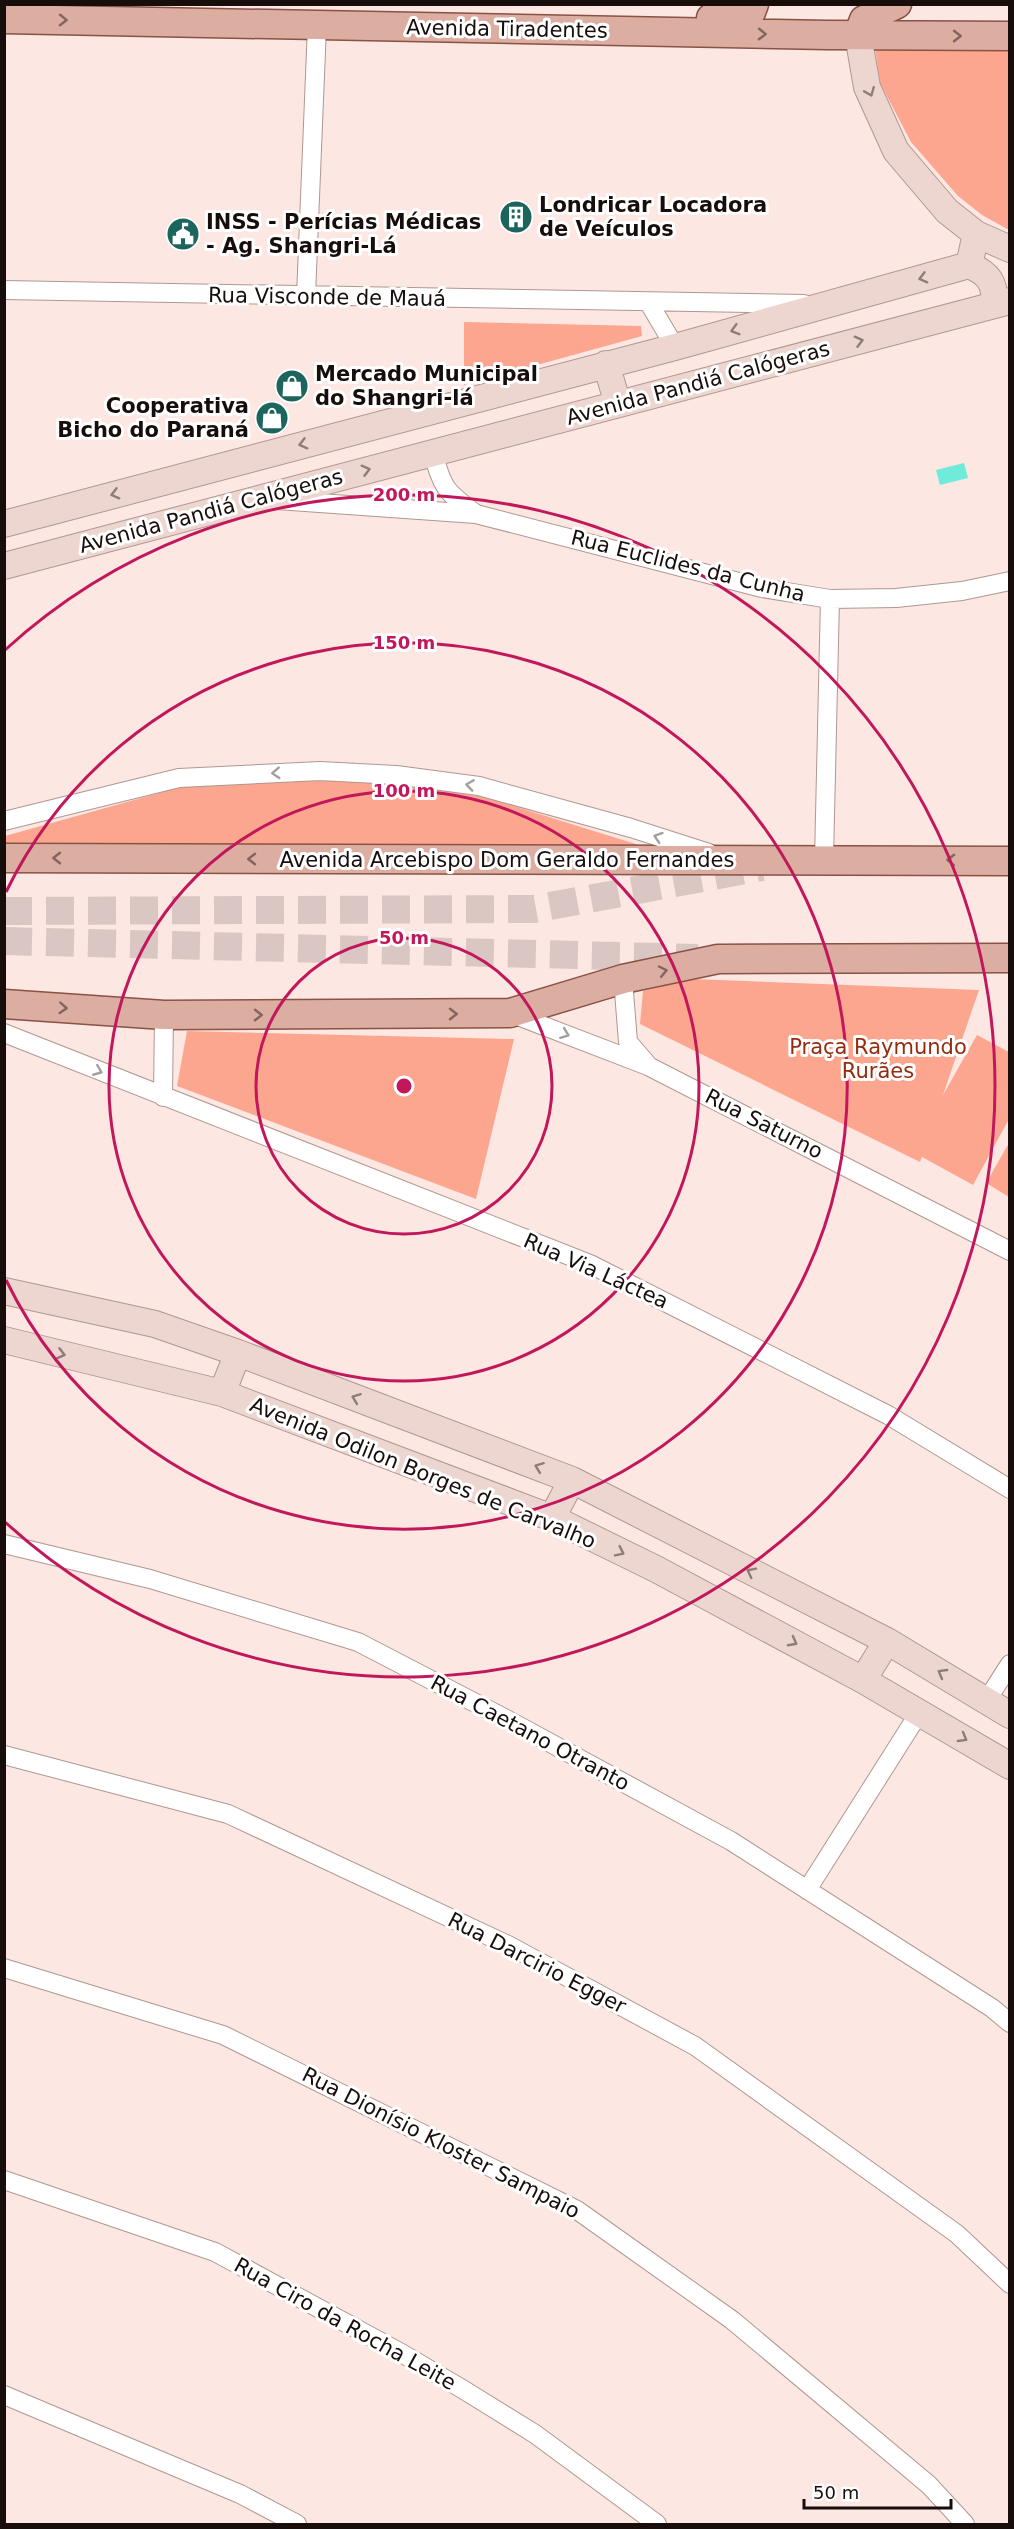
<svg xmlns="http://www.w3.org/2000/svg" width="1014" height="2529" font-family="'DejaVu Sans',sans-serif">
<rect width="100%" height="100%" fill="#fde7e2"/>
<!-- green -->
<path fill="#fda68f" d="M1009,46v184l-27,-15 -24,-19 -47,-54 -31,-59 -5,-36z
M464,322l177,4 1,10 -178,49z
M333,774l152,23 202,63 -682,-13v-11l179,-50z
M692,979l287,11 -36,105 34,-60 32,17v67l-36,66 -51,-28 -2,5 -280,-138 3,-33z
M187,1031l327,8 -38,160 -299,-113z
M1009,1143v54l-23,-14z"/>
<!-- water -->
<path fill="#6febda" d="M964,463l4,15 -28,7 -4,-15z"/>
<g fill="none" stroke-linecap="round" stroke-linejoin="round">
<!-- primary-tunnel -->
<path stroke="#dac6c2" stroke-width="28" stroke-dasharray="28 14" stroke-linecap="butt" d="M4,911l530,-2 228,-42
M4,941l694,17"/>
<defs>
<path id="street" d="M4,290l800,14
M306,296l11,-270
M649,303l26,44
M433,452c9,36 13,40 43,62
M277,500l199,14 286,74 68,11 66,-1 66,-7 48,-10
M4,821l175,-43 141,-7 76,4 83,11 152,42 78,25
M824,859l6,-260
M623,979l5,63 19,22
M510,1013l138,53 362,185
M4,1033l586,231 298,151 122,74
M163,1097l1,-82
M4,1544l146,35 208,63 152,79 221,120 261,167 18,15
M987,1700l23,-36
M4,1755l224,59 280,131 187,101 262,188 53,50
M807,1890l112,-177
M4,1968l219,67 354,175 155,110 197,165 36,39
M4,2180l211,72 188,102 61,36 71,44 122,90
M4,2395l236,99 57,30"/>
<path id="secondary" d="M858,35l9,52 29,64 51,60 29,23 34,15
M969,265c20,9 26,17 26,40
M606,364l12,40
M4,524l671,-177 294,-82 7,-31
M4,566l1006,-265
M4,1291l151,33 83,29 334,127 315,161 123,74
M4,1340l218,53 330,125 104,51 207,111 147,86
M222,1393l16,-40
M552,1518l20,-38
M863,1680l24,-39"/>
<path id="primary" d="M711,18l23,1 17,-7 3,-8
M4,19l823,16 183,1
M858,35l6,-15 33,-16
M4,858l1006,3
M4,1004l160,11 346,-2 113,-34 95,-20 292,-1"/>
</defs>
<!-- street casing -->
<use href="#street" stroke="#b09791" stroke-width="20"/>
<!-- secondary casing -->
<use href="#secondary" stroke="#b09791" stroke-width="28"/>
<!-- primary casing -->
<use href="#primary" stroke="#885245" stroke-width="31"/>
<!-- street -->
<use href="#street" stroke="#fff" stroke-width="18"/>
<!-- secondary -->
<use href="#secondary" stroke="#eed6d0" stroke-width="26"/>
<!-- primary -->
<use href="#primary" stroke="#dcada1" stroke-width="28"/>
</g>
<!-- one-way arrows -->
<defs><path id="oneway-chevron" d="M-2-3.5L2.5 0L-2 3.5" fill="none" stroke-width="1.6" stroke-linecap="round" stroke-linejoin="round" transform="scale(1.5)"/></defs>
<g stroke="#83655e">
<use href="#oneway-chevron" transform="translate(63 20) rotate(1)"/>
<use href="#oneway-chevron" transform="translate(762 34) rotate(1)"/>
<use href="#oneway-chevron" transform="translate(957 36)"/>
<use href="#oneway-chevron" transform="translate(57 858) rotate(-180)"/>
<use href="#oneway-chevron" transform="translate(252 859) rotate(-180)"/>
<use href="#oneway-chevron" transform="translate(951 860) rotate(-179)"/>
<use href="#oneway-chevron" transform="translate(663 971) rotate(-12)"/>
<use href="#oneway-chevron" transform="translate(63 1008) rotate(4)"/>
<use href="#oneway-chevron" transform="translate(453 1014)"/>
<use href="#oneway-chevron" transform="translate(258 1015)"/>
</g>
<g stroke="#8d7c78">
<use href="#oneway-chevron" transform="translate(870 92) rotate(68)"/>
<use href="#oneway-chevron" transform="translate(923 278) rotate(165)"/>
<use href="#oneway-chevron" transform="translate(735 330) rotate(164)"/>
<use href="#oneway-chevron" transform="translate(859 341) rotate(-15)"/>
<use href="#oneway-chevron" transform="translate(303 444) rotate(165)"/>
<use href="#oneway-chevron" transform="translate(366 470) rotate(-15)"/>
<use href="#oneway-chevron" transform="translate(115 494) rotate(165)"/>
<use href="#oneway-chevron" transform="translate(61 1354) rotate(14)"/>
<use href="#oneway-chevron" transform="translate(356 1398) rotate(-159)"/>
<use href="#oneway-chevron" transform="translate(539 1467) rotate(-159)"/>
<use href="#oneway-chevron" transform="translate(620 1552) rotate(26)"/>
<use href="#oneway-chevron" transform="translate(751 1572) rotate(-153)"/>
<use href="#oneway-chevron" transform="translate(793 1642) rotate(28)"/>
<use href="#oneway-chevron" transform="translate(942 1673) rotate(-150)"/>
<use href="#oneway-chevron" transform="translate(963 1738) rotate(30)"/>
</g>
<g stroke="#a29f9e">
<use href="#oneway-chevron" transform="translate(276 773) rotate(177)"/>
<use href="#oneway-chevron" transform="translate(470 785) rotate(-172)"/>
<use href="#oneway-chevron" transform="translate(658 837) rotate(-162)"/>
<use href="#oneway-chevron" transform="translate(565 1034) rotate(21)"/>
<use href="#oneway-chevron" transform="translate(98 1071) rotate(22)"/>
</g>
<!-- distance rings -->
<g fill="none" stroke="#c2185b" stroke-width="3">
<circle cx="404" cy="1086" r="148"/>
<circle cx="404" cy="1086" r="295"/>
<path d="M6 892A443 443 0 1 1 6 1280"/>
<path d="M5 650A591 591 0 1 1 5 1522"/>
</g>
<!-- icons -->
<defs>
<symbol id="building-disc" viewBox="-11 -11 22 22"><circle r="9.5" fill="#1b655c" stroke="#fff"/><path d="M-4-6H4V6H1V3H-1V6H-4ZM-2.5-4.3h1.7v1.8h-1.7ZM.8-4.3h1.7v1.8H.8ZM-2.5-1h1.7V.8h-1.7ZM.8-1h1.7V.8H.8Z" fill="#fff"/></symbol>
<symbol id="civic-disc" viewBox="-11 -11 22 22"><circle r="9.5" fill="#1b655c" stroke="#fff"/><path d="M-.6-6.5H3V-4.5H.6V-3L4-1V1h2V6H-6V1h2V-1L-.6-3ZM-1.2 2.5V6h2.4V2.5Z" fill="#fff"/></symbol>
<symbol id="shop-disc" viewBox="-11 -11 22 22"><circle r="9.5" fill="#1b655c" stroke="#fff"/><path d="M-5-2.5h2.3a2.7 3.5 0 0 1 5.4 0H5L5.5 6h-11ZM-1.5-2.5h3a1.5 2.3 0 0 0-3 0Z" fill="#fff"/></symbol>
</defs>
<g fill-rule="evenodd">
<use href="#building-disc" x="497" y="198" width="38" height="38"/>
<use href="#civic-disc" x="164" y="215" width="38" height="38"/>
<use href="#shop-disc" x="273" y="367" width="38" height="38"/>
<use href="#shop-disc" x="253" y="399" width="38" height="38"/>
</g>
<g text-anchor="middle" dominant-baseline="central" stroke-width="6" stroke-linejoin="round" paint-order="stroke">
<!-- street labels -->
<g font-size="21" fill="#170e0c" stroke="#fff">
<text transform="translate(507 29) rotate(1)">Avenida Tiradentes</text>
<text transform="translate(327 297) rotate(1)">Rua Visconde de Mauá</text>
<text transform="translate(698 383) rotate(-15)">Avenida Pandiá Calógeras</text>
<text transform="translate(211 511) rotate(-15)">Avenida Pandiá Calógeras</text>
<text transform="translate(688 566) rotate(14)">Rua Euclides da Cunha</text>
<text x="507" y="860">Avenida Arcebispo Dom Geraldo Fernandes</text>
<text transform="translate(764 1124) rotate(27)">Rua Saturno</text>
<text transform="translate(596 1271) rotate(24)">Rua Via Láctea</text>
<text transform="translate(423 1473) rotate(22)">Avenida Odilon Borges de Carvalho</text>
<text transform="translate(530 1733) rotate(28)">Rua Caetano Otranto</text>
<text transform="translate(537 1963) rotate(27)">Rua Darcirio Egger</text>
<text transform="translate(441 2143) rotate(27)">Rua Dionísio Kloster Sampaio</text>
<text transform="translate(345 2324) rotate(29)">Rua Ciro da Rocha Leite</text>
</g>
<!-- poi labels -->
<g font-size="21" font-weight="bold" fill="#170e0c" stroke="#fff" text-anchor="start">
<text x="539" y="205">Londricar Locadora<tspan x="539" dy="24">de Veículos</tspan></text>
<text x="206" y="222">INSS - Perícias Médicas<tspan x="206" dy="24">- Ag. Shangri-Lá</tspan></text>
<text x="315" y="374">Mercado Municipal<tspan x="315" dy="24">do Shangri-lá</tspan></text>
<text x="249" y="406" text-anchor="end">Cooperativa<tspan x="249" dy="24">Bicho do Paraná</tspan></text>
</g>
<!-- park labels -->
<g font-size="21" fill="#952c0f" stroke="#fff">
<text x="878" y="1047">Praça Raymundo<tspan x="878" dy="24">Rurães</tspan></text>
</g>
</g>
<circle cx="404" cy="1086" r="9" fill="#c2185b" stroke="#fff" stroke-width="3"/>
<g font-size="18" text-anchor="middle" font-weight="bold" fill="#c2185b" stroke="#fff" stroke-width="6" stroke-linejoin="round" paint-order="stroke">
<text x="404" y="501">200 m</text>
<text x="404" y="649">150 m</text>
<text x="404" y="797">100 m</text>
<text x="404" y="944">50 m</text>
</g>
<!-- border -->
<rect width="1014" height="2529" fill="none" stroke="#170e0c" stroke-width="12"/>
<!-- scale -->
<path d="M804 2499v9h147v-9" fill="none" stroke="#170e0c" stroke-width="3"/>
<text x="813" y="2499" font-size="18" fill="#170e0c" stroke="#ffffff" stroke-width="4.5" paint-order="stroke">50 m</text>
</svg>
